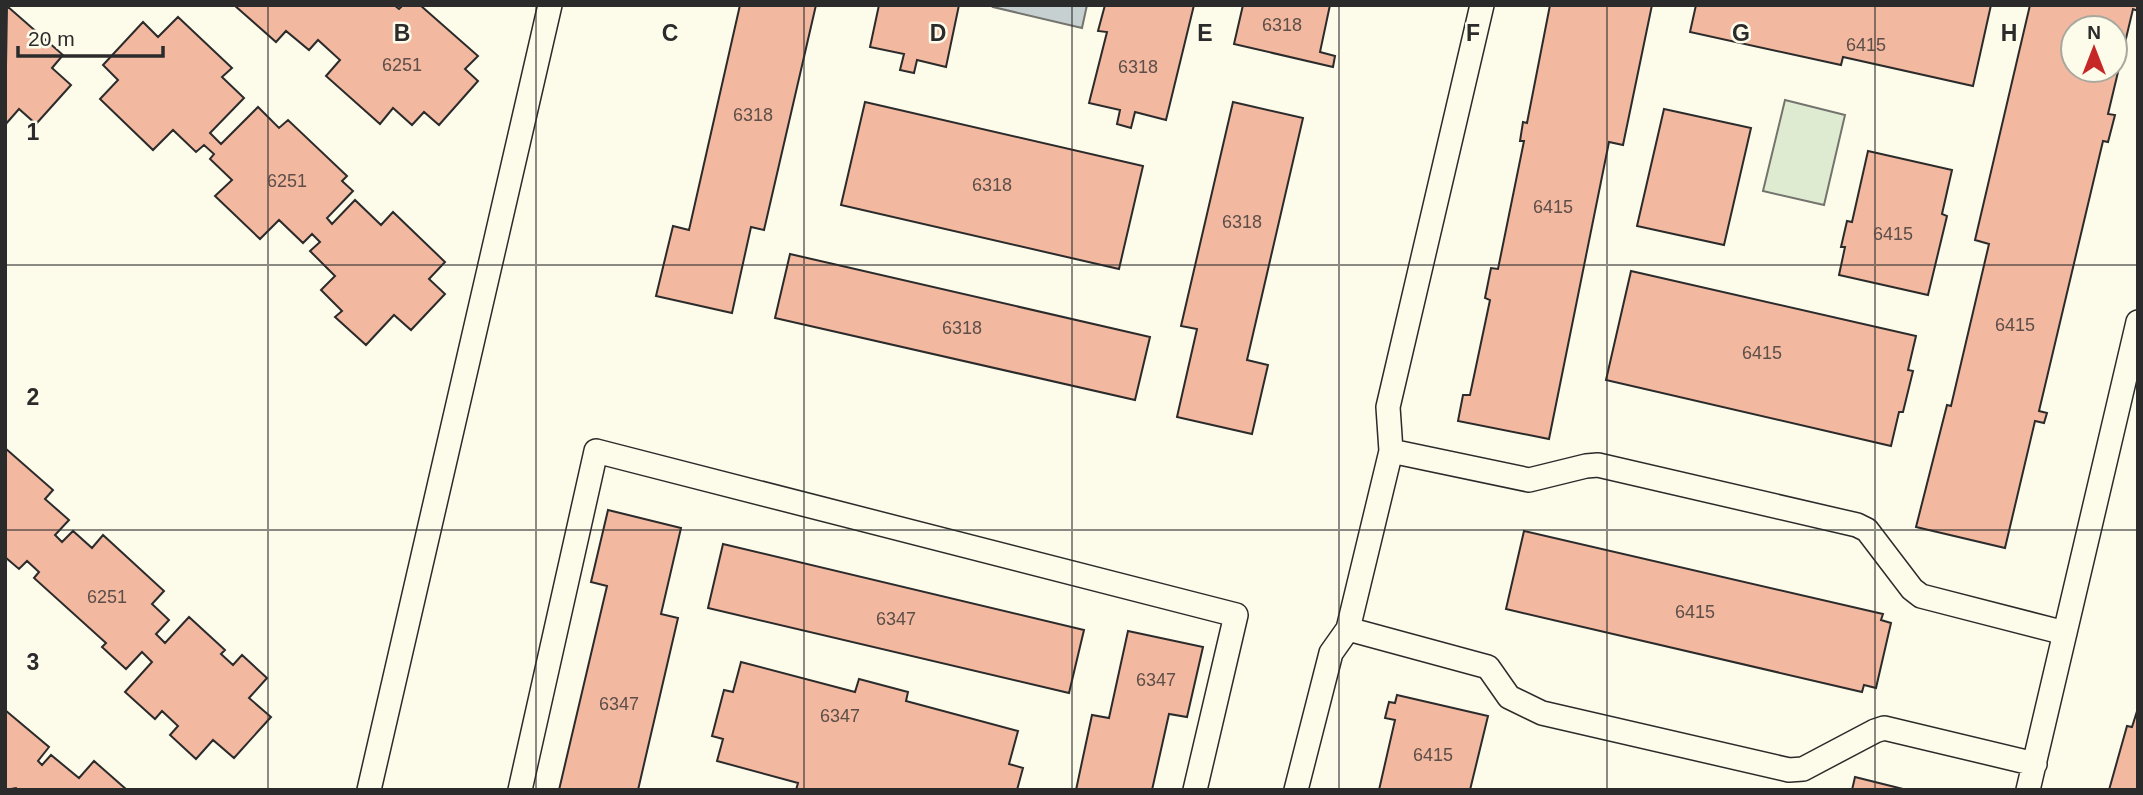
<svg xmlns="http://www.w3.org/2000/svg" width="2143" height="795" font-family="Helvetica,sans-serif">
<rect width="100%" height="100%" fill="#fdfbea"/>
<!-- green -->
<path fill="#deebd1" stroke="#74746e" stroke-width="2" d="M1785,100l60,15 -21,90 -61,-14z"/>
<!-- water -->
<path fill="#c7d0d0" stroke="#74746e" stroke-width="2" d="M994,5h93l-5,23 -89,-21z"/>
<!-- building -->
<path fill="#f2b8a0" stroke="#2b2b2b" stroke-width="2" fill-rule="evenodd" d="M234,5h160l5,4 4,-4h17l58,51 -13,13 13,12 -39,44 -15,-13 -12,13 -19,-17 -13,16 -54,-48 14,-16 -22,-20 -9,10 -23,-19 -10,11z
M740,5h76l-52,225 -13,-3 -19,86 -76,-17 17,-70 16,4z
M879,5h80l-13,62 -29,-7 -3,13 -14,-3 4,-16 -34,-7z
M1105,5h89l-28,115 -31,-8 -4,16 -14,-4 3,-14 -31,-7 18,-71 -9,-1z
M1243,5h87l-10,47 15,4 -2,11 -99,-23z
M1550,5h102l-29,140 -14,-3 -60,297 -91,-18 5,-26h7l20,-95 -5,-2 6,-30 7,1 26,-128h-4l3,-19 4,1z
M1696,5h295l-18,81 -130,-29 -2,8 -151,-33z
M2030,5h108v6l-5,-2 -25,105 7,1 -7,27 -5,-1 -64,270 8,2 -3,10 -9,-2 -30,127 -89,-21 31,-122 4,1 38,-162 -14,-4zM2073,28h42v42h-42z
M7,6l56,49 -11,13 19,17 -35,39 -17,-15 -14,16z
M178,17l54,51 -10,9 22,21 -34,35 11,11 37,-37 21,21 9,-8 59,56 -5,5 11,10 -26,27 5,6 23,-24 26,25 12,-13 52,50 -16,17 16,15 -34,36 -17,-15 -28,30 -31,-28 7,-6 -21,-21 14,-14 -25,-25 10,-9 -8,-8 -9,9 -24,-23 -19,19 -45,-43 17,-16 -22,-21 4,-5 -10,-9 -8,7 -23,-22 -20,20 -53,-51 18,-19 -15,-15 40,-43 15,15z
M865,102l278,64 -24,103 -278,-64z
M1233,102l70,16 -56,242 21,5 -16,69 -75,-17 20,-88 -16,-3z
M1664,109l87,19 -27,117 -87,-19z
M1868,151l84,19 -10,44 5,2 -19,79 -89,-20 6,-28h-4l6,-26 5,1z
M790,254l360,83 -15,63 -360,-82z
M1631,271l285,65 -8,34 5,1 -10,41h-4l-8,34 -285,-66z
M5,448l48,42 -8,9 24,21 -14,15 7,7 11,-11 19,17 11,-13 61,56 -12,13 17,16 -13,14 9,9 24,-26 36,33 -4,4 12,11 9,-10 25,23 -18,20 22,19 -37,41 -21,-18 -17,19 -26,-24 8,-9 -16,-15 -7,8 -30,-27 27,-30 -10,-10 -16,17 -24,-22 4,-4 -72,-65 5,-6 -12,-11 -8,8 -14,-12z
M608,510l73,18 -20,86 17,4 -40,172h-79l48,-204 -16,-4z
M1524,531l359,83 -2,6 10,3 -15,65 -12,-3 -2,7 -356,-83z
M723,544l361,86 -15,63 -361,-85z
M1128,631l75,16 -16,70 -18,-3 -17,76h-76l16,-75 17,3z
M741,662l114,30 4,-13 49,13 -2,9 112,30 -9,33 14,4 -6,22h-221l2,-7 -81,-22 6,-22 -11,-3 12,-46 9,2z
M1397,695l91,21 -18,74h-91l16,-70 -10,-2 4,-16 6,1z
M2138,708v82h-29l18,-64 5,1z
M5,710l44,37 -11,14 4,4 9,-10 28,23 15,-17 33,29h-109l-2,-2 -11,2z
M1855,777l52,13h-55z"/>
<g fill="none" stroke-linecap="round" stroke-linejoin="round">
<defs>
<path id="lane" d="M1391,451l138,29 57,-14 12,-1 259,60 10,5 45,59 9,7 144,37
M1348,629l140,38 21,30 33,16 247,57 14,-1 72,-38 9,-3 151,36
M369,790l181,-785
M520,790l76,-339 640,164 -41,175
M1296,790l35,-137 17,-24 43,-178 -3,-44 94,-402
M2028,790l110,-468"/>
</defs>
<!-- lane casing -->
<use href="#lane" stroke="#2b2b2b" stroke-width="26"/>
<!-- lane -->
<use href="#lane" stroke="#fdfbea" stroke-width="23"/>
</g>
<!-- grid -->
<path fill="none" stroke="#2b2b2b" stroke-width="2" stroke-opacity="0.55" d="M268,5v785M536,5v785M804,5v785M1072,5v785M1339,5v785M1607,5v785M1875,5v785M5,265h2133M5,530h2133"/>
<g text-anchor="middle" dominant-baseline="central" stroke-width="5" stroke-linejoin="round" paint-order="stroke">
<!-- number labels -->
<g font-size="18" fill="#5d4e48">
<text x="1282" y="25">6318</text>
<text x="1866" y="45">6415</text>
<text x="402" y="65">6251</text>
<text x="1138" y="67">6318</text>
<text x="753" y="115">6318</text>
<text x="287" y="181">6251</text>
<text x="992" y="185">6318</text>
<text x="1553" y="207">6415</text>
<text x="1242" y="222">6318</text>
<text x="1893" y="234">6415</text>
<text x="2015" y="325">6415</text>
<text x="962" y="328">6318</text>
<text x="1762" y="353">6415</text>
<text x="107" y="597">6251</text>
<text x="1695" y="612">6415</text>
<text x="896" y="619">6347</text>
<text x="1156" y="680">6347</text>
<text x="619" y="704">6347</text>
<text x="840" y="716">6347</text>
<text x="1433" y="755">6415</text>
</g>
</g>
<g font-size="23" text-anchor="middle" font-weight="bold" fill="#2b2b2b" stroke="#fdfbea" stroke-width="5" stroke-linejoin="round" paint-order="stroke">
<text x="402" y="41">B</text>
<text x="670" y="41">C</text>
<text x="938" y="41">D</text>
<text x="1205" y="41">E</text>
<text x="1473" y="41">F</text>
<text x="1741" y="41">G</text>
<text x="2009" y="41">H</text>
<text x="33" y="140">1</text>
<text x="33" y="405">2</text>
<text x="33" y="670">3</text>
</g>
<!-- border -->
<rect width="2143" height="795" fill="none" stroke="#2b2b2b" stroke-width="14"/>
<!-- north arrow -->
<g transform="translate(2094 49)"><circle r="33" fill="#fdfbea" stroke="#a9a89e" stroke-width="2"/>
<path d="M0-5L12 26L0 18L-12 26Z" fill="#c62828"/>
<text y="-10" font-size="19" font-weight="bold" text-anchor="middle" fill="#2b2b2b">N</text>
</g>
<!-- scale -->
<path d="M18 46v10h145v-10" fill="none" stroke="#2b2b2b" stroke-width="3.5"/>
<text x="28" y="46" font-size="21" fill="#2b2b2b" stroke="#fdfbea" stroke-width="5" paint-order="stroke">20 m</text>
</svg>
